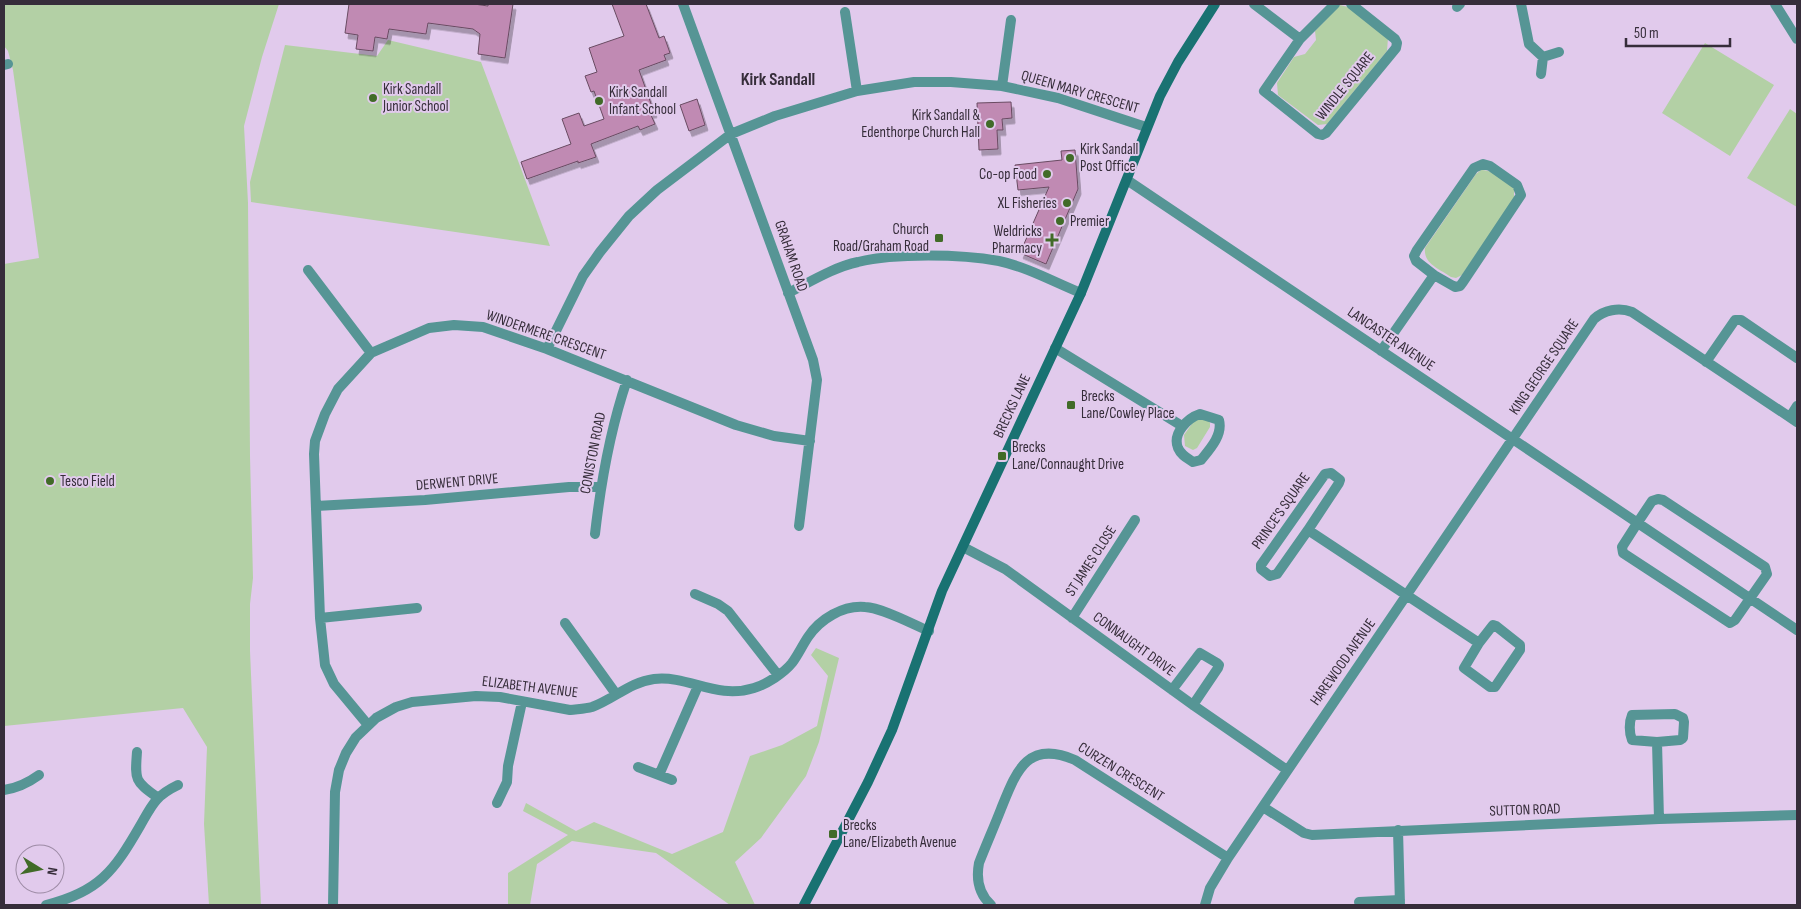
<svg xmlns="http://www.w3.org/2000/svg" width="1801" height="909" font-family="'Sofia Sans Condensed',sans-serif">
<defs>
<filter id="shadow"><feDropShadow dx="3" dy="5.5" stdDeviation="0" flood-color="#0004"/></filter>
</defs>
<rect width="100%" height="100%" fill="#e1caec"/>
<!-- green -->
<path fill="#b3d0a5" d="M4,4h275l-17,53 -18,69 4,77 2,253 3,122 -3,26v47l11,254h-52l-5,-81 3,-77 -24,-39 -179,18v-462l35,-6 -26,-188 -5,-19 -4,-5z
M1340,5l8,2 40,31 -1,13 -60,73 -9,1 -40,-30 -1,-12 17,-26 11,-3 11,-14 -1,-9z
M388,40l93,22 69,184 -299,-44 -1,-20 35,-137 92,11z
M1705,43l69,42 -44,71 -68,-43z
M1790,109l7,5v93l-50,-29z
M1481,170c10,-1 25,11 33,18v11l-52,76 -6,3 -5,-1c-11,-8 -28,-13 -26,-29l51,-74z
M1196,418l11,1 3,4v4l-13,21 -4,2 -8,-4 -1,-11z
M816,648l23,10 -20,84 -13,34 -45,62 -26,24 20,43h-25l-74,-52 -84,-12 -35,23 -7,41h-22v-32l60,-38 -45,-24 3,-8 50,28 18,-9 78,32 51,-22 27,-76 32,-11 35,-19 11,-50 -17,-21z"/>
<!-- building -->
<path fill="#c08ab3" stroke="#694b62" filter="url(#shadow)" d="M349,4h125l14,2v-2h25l-8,54 -27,-4 2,-20 -7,-5 -45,-6 -2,11 -37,-5 -2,10 -12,-2 -2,14 -17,-2 2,-14 -13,-2z
M612,4h34l13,34 5,-2 6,17 -6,2 2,5 -27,10 15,42 -4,1 5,11 -15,6 -2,-4 -47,18 5,13 -18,6v-2l-51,18 -6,-17 50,-18 -9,-25 17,-6 5,13 20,-7 -10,-28 -3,1 -6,-16 12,-4 -8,-24 35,-12z
M697,99l8,26 -16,6 -9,-26z
M1011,102l1,16 -10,1 1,11h-6l1,19 -19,1 -2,-47z
M1075,150l3,39 -32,75 -26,-11 29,-66 -31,3 -3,-25 47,-5 -1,-9z"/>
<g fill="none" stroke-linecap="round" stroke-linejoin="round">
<!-- street -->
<path stroke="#569595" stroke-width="10" d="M683,4l130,356 4,20 -18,146
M1254,4l46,35
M1335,4l-35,35 -36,52 54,43 4,1 4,-2 70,-85 1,-5 -2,-4 -44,-35
M1521,4l8,40 14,13
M1775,4l22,35
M1457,7l3,-3
M845,12l12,79
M4,65l4,-1
M1541,74l2,-17 16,-5
M1002,86l9,-66
M1127,180l670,450
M308,270l63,83
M788,293c22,-11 46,-26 70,-31 37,-9 103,-8 141,-1 28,6 55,21 82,32
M1055,348l127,78
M547,349l36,-73 17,-24 29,-36 28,-26 74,-56 44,-18 82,-25 57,-9h37l51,4 56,12 88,29
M1381,351l53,-76 -18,-14 -2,-5 3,-6 57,-82 9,-4 7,2 27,19 4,10 -58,87 -3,4 -5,1 -21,-12
M1706,362l29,-42h6l56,38
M1200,414l19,6c4,15 -9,29 -18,40l-8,2c-6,-4 -12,-7 -15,-14 -6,-15 10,-30 22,-34z
M1790,417l7,-11
M1658,499l5,1 102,67 2,7 -32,46 -5,3 -107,-70 -1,-6 16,-25 14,-21z
M316,506l109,-6 144,-13h32
M1308,530l31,-47 1,-3 -9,-7 -6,1 -64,91v4l9,7 7,-2 31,-44 171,113 14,-18 3,1 24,19v5l-25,37h-5l-26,-19 15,-25
M595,534c6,-53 15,-104 32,-154
M963,547l42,22 188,136 94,65
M695,594l23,10 10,7 50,64
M320,618l97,-10
M1072,618l63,-98
M565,623l51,71
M1172,690l28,-37 17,10 2,2 -1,3 -25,37
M368,725l-34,-41 -9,-19 -5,-47 -6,-164 1,-13 10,-27 13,-25 33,-36 58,-25 25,-3 29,2 64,22 189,76 38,11 36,5
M1657,742l23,-2 3,-2 1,-16 -1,-4 -8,-4 -43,1c-3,7 -3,18 0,25l25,2 2,77
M137,752c-2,27 -3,29 20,45
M638,767l34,13
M659,775l39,-89
M4,790c14,-2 24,-7 35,-15
M497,803l10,-21 1,-16 14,-64
M1263,807l41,26 8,2 347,-16 138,-4
M1398,830l2,75
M1359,902l41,-2
M46,905c53,-13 68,-34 94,-79 12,-21 15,-30 38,-41
M333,905l2,-113 4,-22 7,-17 10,-16 20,-19 20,-11 16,-5 64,-6 24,1 70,13c7,-1 15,-1 22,-3 22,-8 38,-25 62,-28 35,-4 62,21 100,9 13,-4 30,-15 38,-25 6,-8 10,-17 16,-26 12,-18 35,-32 57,-30 18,1 47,17 64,24
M991,905c-12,-11 -15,-26 -12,-42 7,-18 15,-36 22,-54 15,-37 26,-70 74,-49l153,98
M1205,905l5,-17 18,-30 366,-539c10,-9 25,-12 38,-7l165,110"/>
<!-- secondary -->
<path stroke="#197272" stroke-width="10" d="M804,905l64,-123 24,-52 50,-139 139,-298 79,-197 18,-34 37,-58"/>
</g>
<!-- markers -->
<g fill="#416b28" stroke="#e1caec" stroke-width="2">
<circle cx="373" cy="98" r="5"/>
<circle cx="599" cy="101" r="5"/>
<circle cx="990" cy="124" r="5"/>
<circle cx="1070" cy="158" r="5"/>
<circle cx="1047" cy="174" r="5"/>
<circle cx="1067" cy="203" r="5"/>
<circle cx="1060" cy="221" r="5"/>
<rect x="934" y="233" width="10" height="10" rx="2.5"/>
<path d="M1049.5 232.5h5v5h5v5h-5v5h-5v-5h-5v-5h5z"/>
<rect x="1066" y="400" width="10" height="10" rx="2.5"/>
<rect x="997" y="451" width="10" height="10" rx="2.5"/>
<circle cx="50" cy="481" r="5"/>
<rect x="828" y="829" width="10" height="10" rx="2.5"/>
</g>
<g text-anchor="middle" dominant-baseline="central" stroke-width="4" stroke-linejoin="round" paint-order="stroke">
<!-- street labels -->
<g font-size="15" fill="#362d3a" stroke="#e1caec">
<text transform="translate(1345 86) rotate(-51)">WINDLE SQUARE</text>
<text transform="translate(1080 92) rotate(16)">QUEEN MARY CRESCENT</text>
<text transform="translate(791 256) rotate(71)">GRAHAM ROAD</text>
<text transform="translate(546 335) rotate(19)">WINDERMERE CRESCENT</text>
<text transform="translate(1391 339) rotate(34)">LANCASTER AVENUE</text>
<text transform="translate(1544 367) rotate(-56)">KING GEORGE SQUARE</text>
<text transform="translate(1012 406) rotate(-65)">BRECKS LANE</text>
<text transform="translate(593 453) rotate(-79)">CONISTON ROAD</text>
<text transform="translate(457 482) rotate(-5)">DERWENT DRIVE</text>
<text transform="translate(1281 511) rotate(-55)">PRINCE'S SQUARE</text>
<text transform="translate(1091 561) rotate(-57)">ST JAMES CLOSE</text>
<text transform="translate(1134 644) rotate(36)">CONNAUGHT DRIVE</text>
<text transform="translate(1343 662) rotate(-55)">HAREWOOD AVENUE</text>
<text transform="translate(530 687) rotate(7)">ELIZABETH AVENUE</text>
<text transform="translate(1121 772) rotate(32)">CURZEN CRESCENT</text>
<text transform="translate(1525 810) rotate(-2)">SUTTON ROAD</text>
</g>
<!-- poi labels -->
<g font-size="15" fill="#362d3a" stroke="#e1caec" text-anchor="start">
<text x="383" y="89">Kirk Sandall<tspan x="383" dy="17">Junior School</tspan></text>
<text x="609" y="92">Kirk Sandall<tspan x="609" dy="17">Infant School</tspan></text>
<text x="980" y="115" text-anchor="end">Kirk Sandall &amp;<tspan x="980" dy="17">Edenthorpe Church Hall</tspan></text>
<text x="1080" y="149">Kirk Sandall<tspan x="1080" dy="17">Post Office</tspan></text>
<text x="1037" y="174" text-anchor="end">Co-op Food</text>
<text x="1057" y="203" text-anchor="end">XL Fisheries</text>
<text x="1070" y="221">Premier</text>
<text x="929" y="229" text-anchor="end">Church<tspan x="929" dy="17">Road/Graham Road</tspan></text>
<text x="1042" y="231" text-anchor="end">Weldricks<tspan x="1042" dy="17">Pharmacy</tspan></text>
<text x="1081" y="396">Brecks<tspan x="1081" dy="17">Lane/Cowley Place</tspan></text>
<text x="1012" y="447">Brecks<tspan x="1012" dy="17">Lane/Connaught Drive</tspan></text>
<text x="60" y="481">Tesco Field</text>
<text x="843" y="825">Brecks<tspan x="843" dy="17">Lane/Elizabeth Avenue</tspan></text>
</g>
<!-- quarter labels -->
<g font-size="18" font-weight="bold" fill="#362d3a" stroke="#e1caec">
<text x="778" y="79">Kirk Sandall</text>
</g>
</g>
<!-- border -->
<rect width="1801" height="909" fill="none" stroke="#362d3a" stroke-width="10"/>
<!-- north arrow -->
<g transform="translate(40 869) rotate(100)"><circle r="24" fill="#e1caec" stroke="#9d8ba5"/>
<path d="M0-4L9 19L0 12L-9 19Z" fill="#416b28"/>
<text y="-8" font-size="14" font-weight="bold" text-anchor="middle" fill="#362d3a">N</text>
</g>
<!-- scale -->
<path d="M1626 38v8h104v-8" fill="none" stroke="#362d3a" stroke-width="2.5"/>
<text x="1634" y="38" font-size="15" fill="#362d3a" stroke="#e1caec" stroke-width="4" paint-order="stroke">50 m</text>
</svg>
